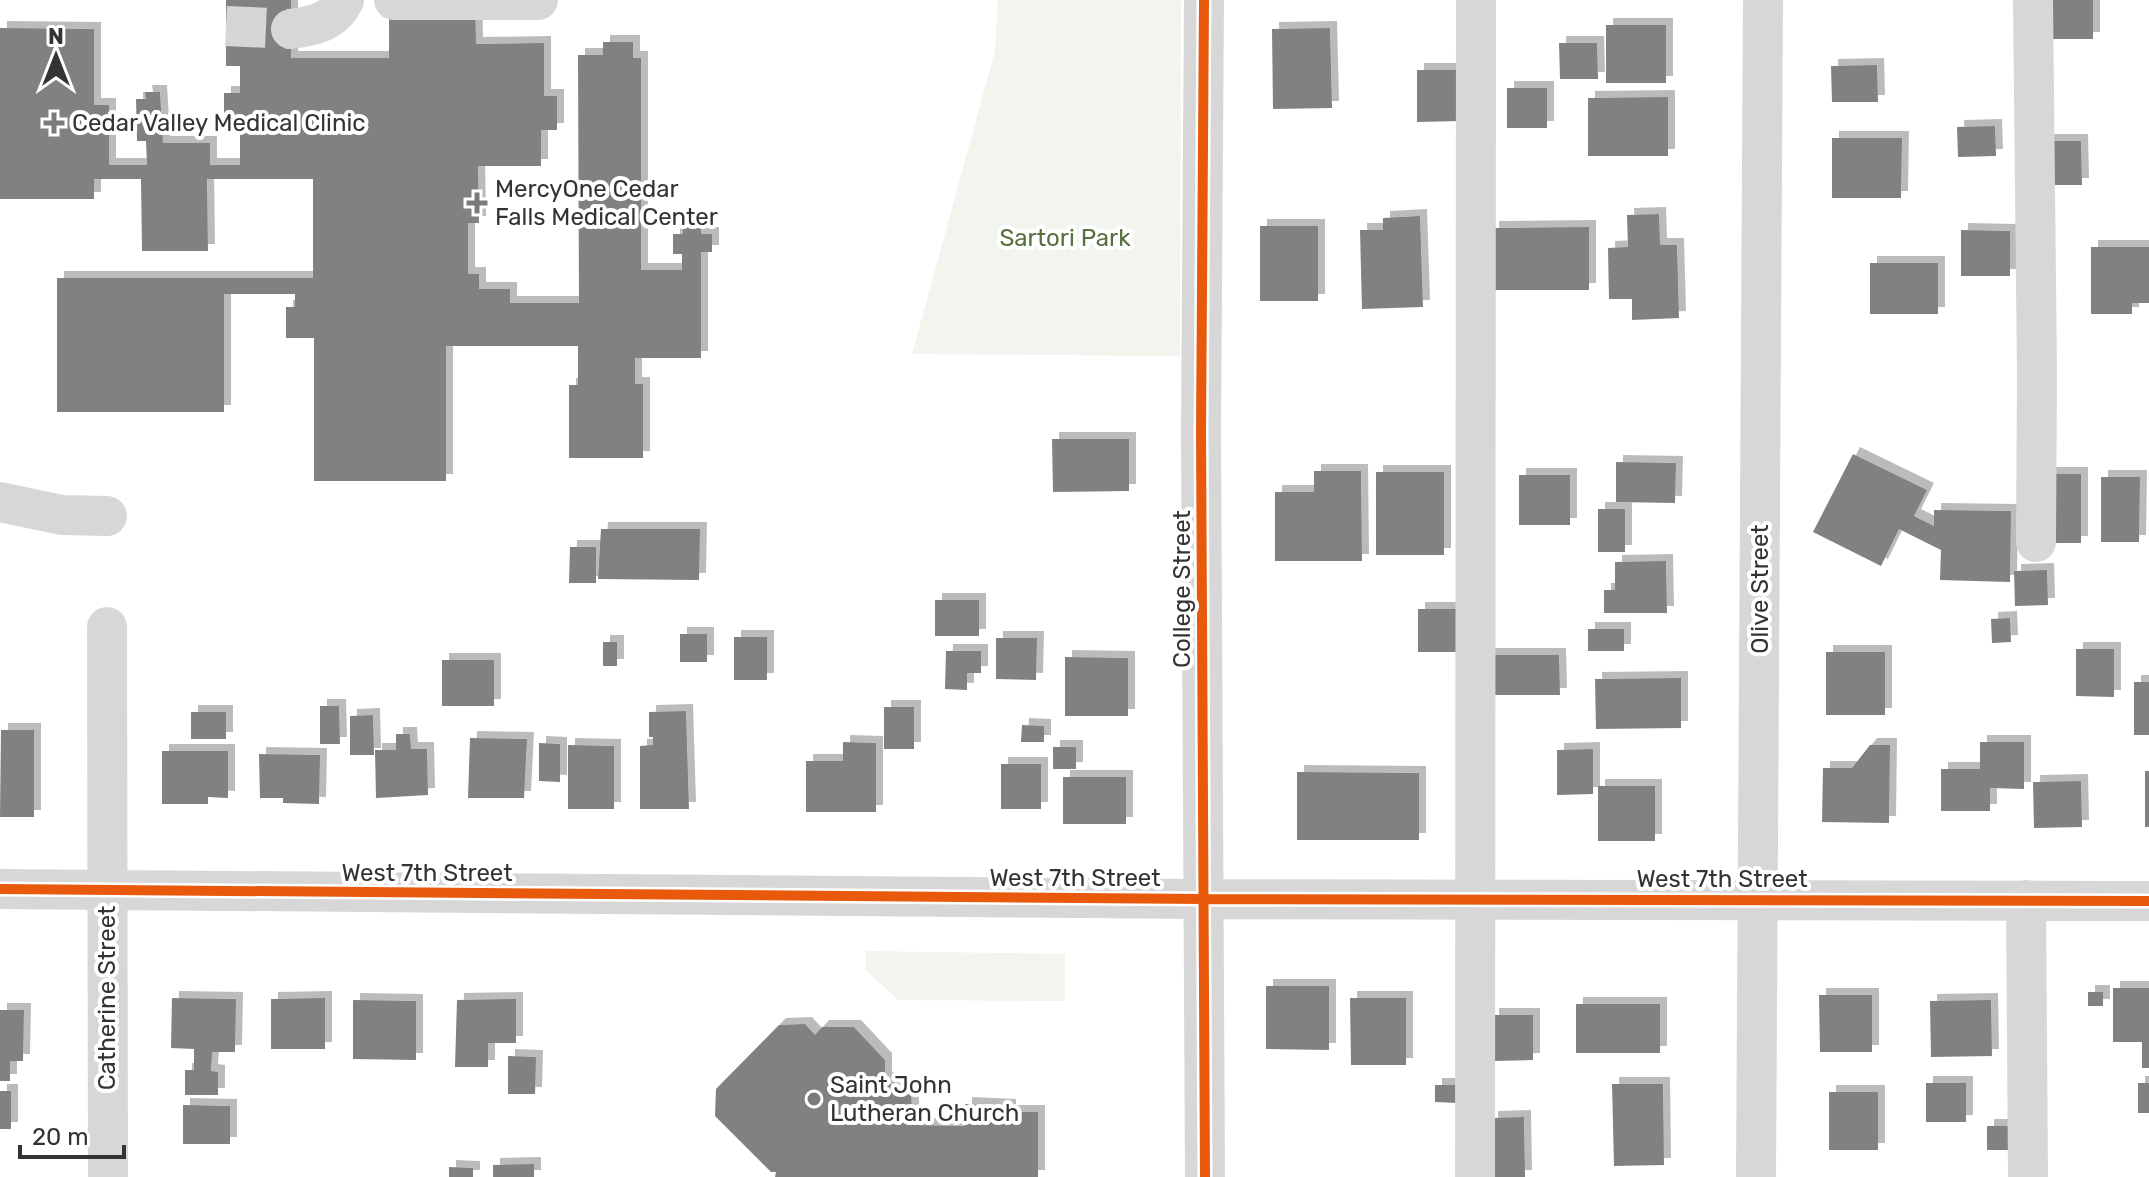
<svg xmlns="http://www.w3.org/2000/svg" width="2149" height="1177" font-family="Rubik,sans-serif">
<defs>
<filter id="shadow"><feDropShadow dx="7" dy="-7" stdDeviation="0" flood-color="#0004"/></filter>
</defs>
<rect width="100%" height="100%" fill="#fff"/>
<!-- green -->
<path fill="#f1f5ed" d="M998,0h183l-1,356 -268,-2 83,-303z
M866,951l199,3v47l-167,-1 -32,-30z"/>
<!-- building -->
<path fill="#818181" filter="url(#shadow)" d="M226,0h65v58h98v-58h86l1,44 68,-1v53h13v34h-16v36h-63l1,57h-11v51h11v15h31v14h69l-1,-248h25v-13h30v16h8v212h41v-16h-9v-20h10v-11h18v11h11v18h-11v106h-66v26h8v74h-74v-73h9v-39h-132v135h-132v-143h-28v-31h9v-13h-71v118h-167v-134h256v-99h-106l1,72h-66l-1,-72h-47v20h-94v-171l94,1v76h15v60h38l-1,-24h-9l-1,-42h10l-1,-7h15l3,51h47v22h30v-39h-16v-33h16v-27h-14z
M2043,0h50v39h-50z
M1606,25h60v58h-60z
M1330,28l2,80 -59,1 -1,-80z
M1559,43h38l1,36h-38z
M1877,65l1,37h-46l-1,-36z
M1417,70h44v51l-44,1z
M1507,88h40v40h-40z
M1668,97v59h-80v-58z
M1995,126l1,30 -38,1 -1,-30z
M1832,138h70l-1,60h-69z
M2047,141h34l1,44h-35z
M1659,214l1,31h17l2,73 -47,2v-21h-23l-1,-51 20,-1 -1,-32z
M1420,216l3,91 -61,2 -2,-79h23v-12z
M1260,226h58v75h-58z
M1589,227v63h-96l-1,-62z
M1961,230l49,1v45h-49z
M2091,247h58v56h-17v11h-41z
M1870,263h68v51h-68z
M1052,439h77v52l-76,1z
M1853,454l74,36 -13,26 20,10v-16l77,1 -1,71 -70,-2 1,-30 -42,-21 -18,37 -68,-34z
M1616,462l60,1 -1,40 -59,-1z
M1314,471h47l1,90h-87v-69h39z
M1376,472h68v83h-68z
M2044,474h37v69h-38z
M1519,475h51v50h-51z
M2101,477h39l-1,65h-38z
M1598,509h27v43h-27z
M601,529h99l-1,51 -101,-1z
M570,547h26v36h-27z
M1666,561l1,52h-63v-23h11v-28z
M2047,570l1,35 -33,1 -1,-35z
M935,600h44v36h-44z
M1418,609h44v43h-44z
M2010,618l1,24 -19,1 -1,-24z
M1588,629h36v22h-36z
M680,634h27v28h-27z
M734,637h33v43h-33z
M996,638h41l-1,42 -40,-1z
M603,642h14v24h-14z
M2076,649h38v48l-38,-1z
M946,651h35v22h-14v17l-22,-1z
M1826,652h59v63h-59z
M1485,655h74l1,40h-74z
M1065,657l63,1v58h-63z
M442,660h52v46h-52z
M1681,678v50l-85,1 -1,-50z
M2134,682h15v53h-15z
M320,706h19l1,38h-20z
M884,707h30v42h-30z
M686,711l3,98h-49v-63l13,-1v-8h-4v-25z
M191,712h35v27h-35z
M373,715l1,40h-24v-39z
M1022,725l22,1v16h-23z
M1,730h33v87h-34z
M396,734h14l1,15h16l1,46 -52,3 -1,-48h21z
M470,738l57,1 -3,59h-56z
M843,742l33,1v69h-70v-51h37z
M1980,742h44v47l-34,-1v23h-49v-42h39z
M539,743l21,1v38l-21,-1z
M568,745l46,1v63h-46z
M1870,745h20l-1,78 -67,-1 1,-54h29z
M1053,747h23v22h-23z
M1593,749v45l-36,1v-45z
M162,751h66v47l-20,-1v7h-46z
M259,754l61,1 -1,49 -36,-1v-5h-23z
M1001,764h40v45h-40z
M2145,771h4v56h-4z
M1297,772l122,1v67h-122z
M1063,777h63v47h-63z
M2081,781l1,46 -48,1 -1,-46z
M1598,786h57v55h-57z
M1266,986h63v64l-63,-1z
M2113,988h36v80h-7v-26h-29z
M2088,992h15v14h-15z
M1819,995h53v57h-52z
M172,998l64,1 -1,53h-23l-1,19 7,1v23h-33v-25h9v-21l-23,-1z
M325,998v51h-54v-50z
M1350,998h56v67h-55z
M516,999v44h-28v24h-33l2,-67z
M353,1000l63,1v59l-63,-1z
M1991,1000l1,56 -61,1 -1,-56z
M1576,1004h84v49h-84z
M0,1010h24l-1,51h-13v20h-10z
M1492,1015h41v45l-40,1z
M805,1024l10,11 7,-8h32l31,33v18l15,16 11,-1 2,32 52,1v-22l44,2v6h29v65h-263l1,-5h-5l-56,-56 1,-27 63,-64z
M508,1056l28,1 -1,37h-27z
M1926,1083h40v39h-40z
M2138,1083h11v30h-11z
M1612,1084h51l1,81 -50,1z
M1435,1085h23l-1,18 -22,-1z
M0,1091h11v38h-11z
M1829,1092h49v58h-49z
M183,1105l47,1v38h-47z
M1524,1117l1,60h-34v-59z
M1987,1126h21v24h-21z
M534,1164v13h-41v-12z
M449,1167l24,1v9h-24z"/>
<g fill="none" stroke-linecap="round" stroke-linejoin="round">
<!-- minor-tunnel -->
<path stroke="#d6d6d6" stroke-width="40" stroke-dasharray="40 20" stroke-linecap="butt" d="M226,26l65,3"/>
<!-- minor -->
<path stroke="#d7d7d7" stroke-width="40" d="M394,0h144
M1204,0l-3,432 4,745
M2033,0l4,374 -1,168
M291,29c22,-3 43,-7 53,-29
M0,502l62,13 45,1
M107,627l1,550
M0,889l1203,10 946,2
M2026,900l2,277
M1475,1177l1,-1177
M1756,1177l7,-1177"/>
<defs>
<path id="cycleway" d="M1204,0l-3,432 4,745
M0,889l1203,10 946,2"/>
</defs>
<!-- cycleway casing -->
<use href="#cycleway" stroke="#fff" stroke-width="15"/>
<!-- cycleway -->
<use href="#cycleway" stroke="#e8590c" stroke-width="10"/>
</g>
<!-- markers -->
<g fill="#7a7a7a" stroke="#fff" stroke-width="3">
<path d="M50 111h8v8h8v8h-8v8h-8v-8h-8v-8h8z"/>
<path d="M473 191h8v8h8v8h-8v8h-8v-8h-8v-8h8z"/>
<circle cx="814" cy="1099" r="8"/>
</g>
<g text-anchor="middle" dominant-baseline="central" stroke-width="8" stroke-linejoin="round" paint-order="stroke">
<!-- poi labels -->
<g font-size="24" fill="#333" stroke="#fff" text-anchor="start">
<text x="72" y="123">Cedar Valley Medical Clinic</text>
<text x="495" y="189">MercyOne Cedar<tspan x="495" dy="28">Falls Medical Center</tspan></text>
<text x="830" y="1085">Saint John<tspan x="830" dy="28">Lutheran Church</tspan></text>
</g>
<!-- park labels -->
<g font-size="24" fill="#56703f" stroke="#fff">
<text x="1065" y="238">Sartori Park</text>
</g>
<!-- street labels -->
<g font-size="24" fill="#333" stroke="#fff">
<text transform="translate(1182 589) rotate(-90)">College Street</text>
<text transform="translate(1760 589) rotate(-90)">Olive Street</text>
<text x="427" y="873">West 7th Street</text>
<text x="1075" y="878">West 7th Street</text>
<text x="1722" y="879">West 7th Street</text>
<text transform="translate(107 998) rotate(-90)">Catherine Street</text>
</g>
</g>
<!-- north arrow -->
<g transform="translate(56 56)" stroke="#ffffff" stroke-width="6" paint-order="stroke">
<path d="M0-6L14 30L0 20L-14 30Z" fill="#333333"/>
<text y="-12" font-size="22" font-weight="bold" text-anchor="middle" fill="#333333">N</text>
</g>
<!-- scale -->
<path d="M20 1145v12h104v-12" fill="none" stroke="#333333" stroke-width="4"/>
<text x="32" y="1145" font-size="24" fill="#333333" stroke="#ffffff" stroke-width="6" paint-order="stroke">20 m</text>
</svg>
